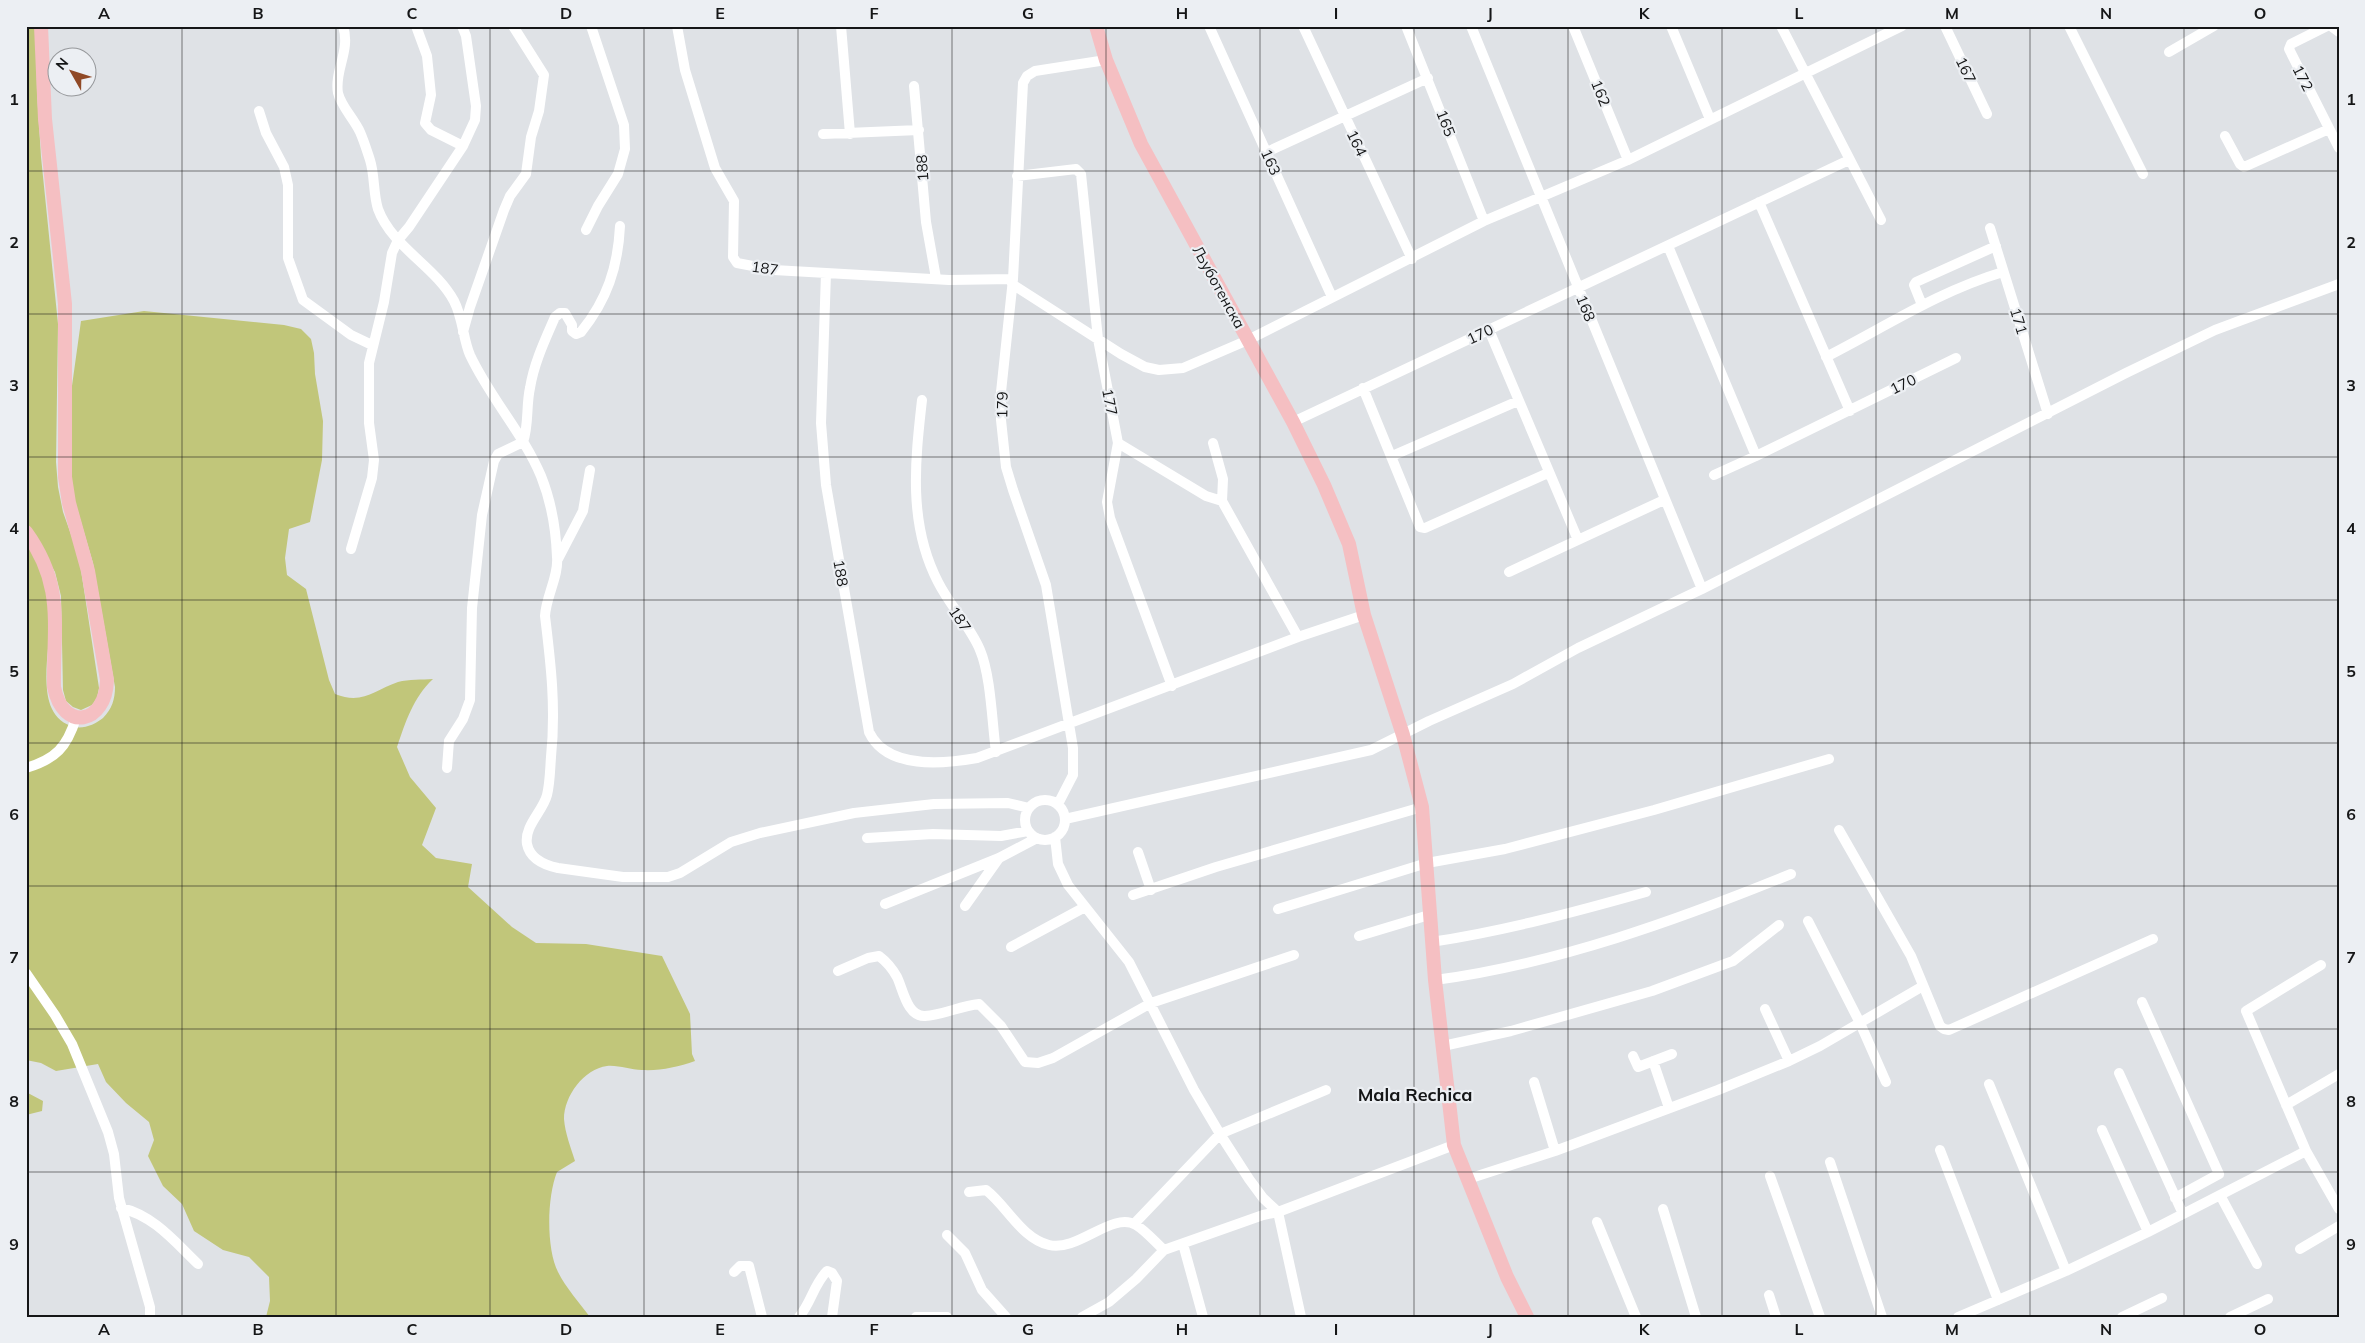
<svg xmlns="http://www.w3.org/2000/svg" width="2365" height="1343" font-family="Mulish,sans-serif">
<rect width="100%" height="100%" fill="#dfe2e6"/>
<!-- green -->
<path fill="#c1c67a" d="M26,26h10l1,67 4,64 17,167 -2,138 2,25 5,25 16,45 20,131 -2,10 -5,7 -11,5 -8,-3 -7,-6 -3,-11 -2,-94 -6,-24 -29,-51z
M144,311l140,14 17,4 10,10 3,14 1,21 8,47 -1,39 -12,62 -21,7 -4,29 2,17 19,14 23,91 6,14c28,11 39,-4 63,-12 11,-3 24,-2 35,-3 -20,19 -27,42 -36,68l13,30 26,31 -14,37 14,13 36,6 -4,23 44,40 24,16 50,1 76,12 28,58 2,40 3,7c-17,6 -35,10 -53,9 -12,0 -23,-5 -35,-4 -23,3 -43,30 -43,53 1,14 7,29 11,42l-18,11c-10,25 -11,76 1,100 8,16 21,30 32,45h-324l4,-16 -1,-24 -20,-20 -26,-7 -29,-19 -12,-27 -19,-18 -15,-30 6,-16 -5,-18 -23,-19 -20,-21 -8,-18 -42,7 -15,-8 -15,-3v-517c14,21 23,47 24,72 2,32 -20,102 25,112 9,2 21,-3 28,-9 9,-9 12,-19 12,-31l-22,-124 -22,-75v-95l10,-72z
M26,1092l17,9 -1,10 -16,4z"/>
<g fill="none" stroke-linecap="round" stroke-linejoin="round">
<!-- minor -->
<path stroke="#fff" stroke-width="10" d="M343,26c8,25 -9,44 -5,67 3,13 16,26 22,39 4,9 7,19 10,28 5,16 3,33 8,49 14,38 57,57 76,92 9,17 9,38 16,54 20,43 53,78 71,121 10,25 15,54 16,81 2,19 -11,39 -12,59 6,49 11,92 6,141 -1,13 -1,26 -4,38 -4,16 -23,31 -20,49 3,15 17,21 31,24l65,9h45l12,-4 51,-31 29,-9 94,-20 80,-9 74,-1 21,5
M416,26l11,30 4,39 -6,28 6,7 32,16
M677,26l8,44 30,98 19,33 -1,56 4,6 37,7 175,10 64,-1
M841,26l9,108
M1209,26l123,271
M1303,26l109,233
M1406,26l78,195
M1471,26l231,563
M1573,26l55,134
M1671,26l39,93
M1781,26l100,194
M1945,26l42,88
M2069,26l74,148
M2327,26l-36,18 -2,5 50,99
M2331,26l8,6
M2169,52l45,-26
M914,86l12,136 10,56
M259,111l7,22 18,34 4,18v73l15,42 48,35 21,10
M823,134l96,-4
M2225,136l15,28 4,3 85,-38
M1267,152l161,-74
M1017,176l59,-7 5,5 17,165 20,104 -11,59 3,16 62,168
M1759,202l91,209
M1990,228l58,186
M586,230l12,-24 20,-32 7,-25 -1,-24 -33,-99
M1668,246l88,210 -42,19
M826,273l-5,150 5,62 43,247c18,38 74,32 108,26l321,-121 66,-22
M1012,284l109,70 24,13 14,3 24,-2 65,-28 236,-119 144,-61 274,-134
M1922,305l-8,-20 2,-3 80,-36
M1489,330l89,210
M463,332l7,-25 34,-97 6,-14 16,-22 5,-37 8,-26 5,-36 -31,-49
M1826,357c59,-30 113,-66 177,-85
M1363,388l57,139 5,1 123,-55
M922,400c-7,62 -14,124 16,182 12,24 32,44 42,68 11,26 12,73 16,102
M1293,422l556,-262
M1118,443l88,53 16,5
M1213,443l10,36 -1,22 76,136
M1392,456l126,-55
M1756,456l200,-98
M351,549l21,-71 2,-18 -5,-37v-60l15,-61 8,-49 6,-13 11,-13 54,-81 12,-26 1,-14 -10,-70 -4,-10
M558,559l25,-48 7,-41
M1509,572l155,-72
M26,768c30,-9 41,-21 50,-50
M447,768l2,-27 14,-22 7,-19 2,-92 10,-93 12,-54 4,-7 25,-12c6,-16 3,-37 7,-54 4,-25 15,-48 25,-71l5,-4h5l7,12v6l4,3 5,-2c26,-32 37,-65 39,-106
M1025 820a20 20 0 1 1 40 0a20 20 0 1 1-40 0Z
M1058,804l15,-29v-27l-27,-163 -33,-95 -7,-23 -5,-47v-28l12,-113 10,-196 4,-7 8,-5 71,-11
M1065,819l306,-69 58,-29 84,-37 65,-36 124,-59 424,-216 89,-43 124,-46
M1839,830l72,126 29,70 4,3 5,1 204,-91
M1055,837l3,27 10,21 61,77 65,128 26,44 29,45 14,19 15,14 23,105
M867,838l66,-4 68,2 27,-5
M1138,852l13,38
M1133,895l83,-28 206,-60
M885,904l114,-46 38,-20
M965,906l34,-48
M1278,909l149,-46 78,-14 149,-39 175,-51
M1808,921l52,102 26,59
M1359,936l70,-21
M1431,942c73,-11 144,-30 215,-50
M1011,947l74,-40
M2321,965l-75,46 60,140 33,58
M838,971l30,-13 11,-2c8,6 13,12 18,21 6,12 10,40 28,39 18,-1 35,-10 54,-12l22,22 24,36 13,1 15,-5 98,-55 143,-48
M26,973l29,42 17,29 36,88 6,22 5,44 31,109v10
M1435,980c121,-16 243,-60 356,-106
M2142,1002l77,172 -44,24
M1765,1009l24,52
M1443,1046l68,-15 141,-40 81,-30 46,-36
M1633,1056l5,11 34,-13
M1653,1061l16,47
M2119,1073l64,141
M1534,1082l21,69
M1989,1084l77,187
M2286,1105l53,-31
M2102,1130l46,102
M1940,1150l58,150
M1830,1162l52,155
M1770,1176l50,141
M1468,1179l87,-28 163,-61 71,-29 31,-15 103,-60
M969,1192l17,-2c21,16 35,48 63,55 29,7 63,-34 87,-20 10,6 19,17 28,25
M2220,1195l37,69
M121,1208c32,7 54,34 77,56
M1663,1209l33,108
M1597,1222l39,95
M1134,1224l86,-90 106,-44
M947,1235l18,18 17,37 24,27
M1183,1244l20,73
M2300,1249l39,-23
M734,1272l6,-6h9l13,51
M1769,1295l7,22
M799,1317c12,-14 15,-33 28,-46l5,2 5,8 -5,36
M916,1317h31
M1082,1317l27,-15 27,-23 28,-29 99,-35 15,-3 176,-67
M1958,1317l108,-46 82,-39 158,-81
M2122,1317l40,-19
M2230,1317l38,-18"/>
<!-- major -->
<path stroke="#f5bfc2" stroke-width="14" d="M1096,26l10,34 35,84 152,278 31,63 25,59 15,71 39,120 19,72 13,173 19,165 53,132 20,40
M26,532c39,54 27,94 28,155 9,46 52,37 53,-7l-19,-109 -19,-68 -4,-26v-173l-20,-185 -4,-93"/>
</g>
<!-- grid -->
<path fill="none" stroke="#151617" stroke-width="1" stroke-opacity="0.55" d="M182,26v1291M336,26v1291M490,26v1291M644,26v1291M798,26v1291M952,26v1291M1106,26v1291M1260,26v1291M1414,26v1291M1568,26v1291M1722,26v1291M1876,26v1291M2030,26v1291M2184,26v1291M26,171h2313M26,314h2313M26,457h2313M26,600h2313M26,743h2313M26,886h2313M26,1029h2313M26,1172h2313"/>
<g text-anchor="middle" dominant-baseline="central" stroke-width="4.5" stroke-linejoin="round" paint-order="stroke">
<!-- street labels -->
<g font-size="15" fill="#151617" stroke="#eceff3">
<text transform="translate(1966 70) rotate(64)">167</text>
<text transform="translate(2303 78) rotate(63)">172</text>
<text transform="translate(1601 93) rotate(68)">162</text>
<text transform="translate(1446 123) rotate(69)">165</text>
<text transform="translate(1357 143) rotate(64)">164</text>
<text transform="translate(1271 162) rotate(66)">163</text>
<text transform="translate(922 168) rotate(-94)">188</text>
<text transform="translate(765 268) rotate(8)">187</text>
<text transform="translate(1219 287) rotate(61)">Љуботенска</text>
<text transform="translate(1586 308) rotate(68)">168</text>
<text transform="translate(2019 321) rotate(73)">171</text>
<text transform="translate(1480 334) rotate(-25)">170</text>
<text transform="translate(1903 384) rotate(-26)">170</text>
<text transform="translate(1110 402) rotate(79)">177</text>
<text transform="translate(1002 405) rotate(-89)">179</text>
<text transform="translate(841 573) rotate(80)">188</text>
<text transform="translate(960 619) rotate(56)">187</text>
</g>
<!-- quarter labels -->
<g font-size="18" font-weight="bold" fill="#151617" stroke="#eceff3">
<text x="1415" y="1094">Mala Rechica</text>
</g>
</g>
<!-- border -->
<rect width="2365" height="1343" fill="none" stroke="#eceff3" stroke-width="55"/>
<!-- north arrow -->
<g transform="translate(72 72) rotate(309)"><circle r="24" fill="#eceff3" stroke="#96989b"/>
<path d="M0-4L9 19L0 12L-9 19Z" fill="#904926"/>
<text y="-8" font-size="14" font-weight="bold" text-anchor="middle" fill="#151617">N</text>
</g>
<rect x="28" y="28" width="2310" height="1288" fill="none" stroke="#151617" stroke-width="2"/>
<g font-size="16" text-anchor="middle" font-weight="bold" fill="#151617">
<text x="104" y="19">A</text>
<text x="258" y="19">B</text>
<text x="412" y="19">C</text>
<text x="566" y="19">D</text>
<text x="720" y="19">E</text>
<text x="874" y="19">F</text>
<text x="1028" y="19">G</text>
<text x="1182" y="19">H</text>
<text x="1336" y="19">I</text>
<text x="1490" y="19">J</text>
<text x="1644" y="19">K</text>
<text x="1799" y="19">L</text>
<text x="1952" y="19">M</text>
<text x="2106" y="19">N</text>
<text x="2260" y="19">O</text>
<text x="14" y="105">1</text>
<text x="2351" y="105">1</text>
<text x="14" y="248">2</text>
<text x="2351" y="248">2</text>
<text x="14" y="391">3</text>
<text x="2351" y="391">3</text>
<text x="14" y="534">4</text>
<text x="2351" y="534">4</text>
<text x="14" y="677">5</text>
<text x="2351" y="677">5</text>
<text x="14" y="820">6</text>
<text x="2351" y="820">6</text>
<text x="14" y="963">7</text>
<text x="2351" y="963">7</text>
<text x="14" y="1107">8</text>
<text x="2351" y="1107">8</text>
<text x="14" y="1250">9</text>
<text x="2351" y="1250">9</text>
<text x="104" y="1335">A</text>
<text x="258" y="1335">B</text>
<text x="412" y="1335">C</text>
<text x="566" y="1335">D</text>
<text x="720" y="1335">E</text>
<text x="874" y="1335">F</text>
<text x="1028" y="1335">G</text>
<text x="1182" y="1335">H</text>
<text x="1336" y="1335">I</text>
<text x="1490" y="1335">J</text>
<text x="1644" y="1335">K</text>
<text x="1799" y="1335">L</text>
<text x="1952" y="1335">M</text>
<text x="2106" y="1335">N</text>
<text x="2260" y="1335">O</text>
</g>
</svg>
